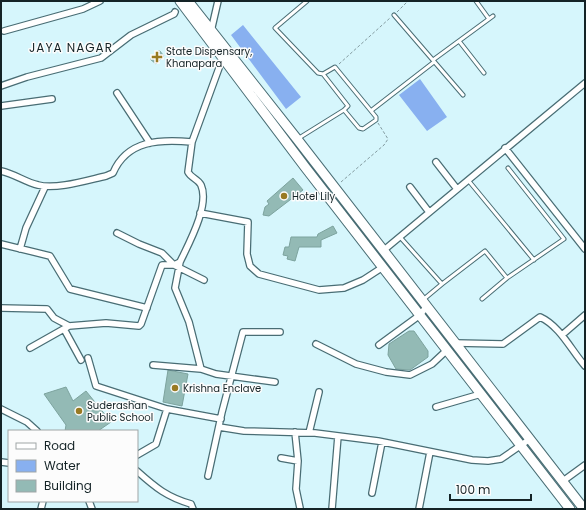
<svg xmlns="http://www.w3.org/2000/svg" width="586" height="510" font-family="Poppins,sans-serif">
<rect width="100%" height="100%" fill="#d6f6fc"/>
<!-- water -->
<path fill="#88b0f0" d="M243,25l58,72 -15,12 -55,-74z
M420,79l27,38 -20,14 -28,-36z"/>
<!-- building -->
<path fill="#93bab5" stroke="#7da39e" d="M159,50l5,6 -8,8 -6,-5z
M293,178l10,12 -34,26 -6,-1 2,-8 4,-3 -2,-3z
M333,226l4,7 -16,7v7h-22l-4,14 -8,-2 1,-3 -5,-1 2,-8h4l2,-10h26l1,-3z
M409,331h5l14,20v6l-18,13 -14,-1 -8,-14 1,-11z
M168,370l20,4 -6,32 -19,-4z
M66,387l7,14 13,-10 25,31 -13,9h-33l1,-6 -22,-31z"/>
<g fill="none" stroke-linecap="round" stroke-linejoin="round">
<defs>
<path id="lane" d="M476,1l13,18
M394,15l69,80
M459,41l25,32
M433,60l60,-44
M323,74l25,32 -4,4
M372,110l62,-48
M299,138l45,-28 15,18 4,1 13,-9v-3l-41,-50 -12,7 -5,-1 -43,-45 32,-27
M468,180l66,80
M400,237l42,47 -18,15
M442,284l43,-33 22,27 57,-39 -56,-71
M482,299l25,-21"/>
<path id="street" d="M212,27l6,-26
M4,31l79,-22 17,-8
M1,86l26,-9 74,-19 30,-23 43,-21 1,-2
M117,93l33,50
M1,106l51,-7
M505,148l80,101
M436,162l21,27
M1,171c14,3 24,11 37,14 18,5 50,-5 68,-9l7,-3c14,-33 47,-34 79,-31l31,-85
M410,187l19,25
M200,213l48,9 -1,32 3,12 9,8 60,16 25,-2 19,-8 20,-13
M117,233l22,11 23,9 12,12 30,15
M1,244l49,12 20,33 77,19
M20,249l6,-21 19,-41
M384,250l201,-167
M180,262l-5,26 14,34 12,47
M1,308l46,1 7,9 15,8
M64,329l17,31
M562,335l23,-20
M456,343l47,1 37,-27c20,9 31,33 45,49
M316,344l40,20 30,8 24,3 22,-11 15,-14
M379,345l41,-30 7,-9
M30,348l39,-22 37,-3 33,3 2,-2 21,-59h12l6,-3c9,-19 30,-57 21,-77 -3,-6 -10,-7 -13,-13l4,-30
M88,358l8,28 71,23 54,10
M153,365l48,4 15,5 59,8
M436,407l45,-13
M1,409l26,13 10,9
M219,427l25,4 71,2 63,8 94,19 16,1 13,-2 29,-20
M295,432l3,29 -2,28 4,19
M309,433l10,-41
M137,455l19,-11 11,-35
M281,458l17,3
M1,462l8,1
M137,471c19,17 30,26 54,33l2,5
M208,476l14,-64 21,-80h37
M563,481l22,-16
M372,493l10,-51
M89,501l3,8
M41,509l2,-8
M332,509l6,-73
M419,509l11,-57"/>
<path id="primary" d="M180,1l125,166 265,342
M188,1l109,138 287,370"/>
</defs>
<!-- lane casing -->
<use href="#lane" stroke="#496d74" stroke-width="5"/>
<!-- street casing -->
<use href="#street" stroke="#496d74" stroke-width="8"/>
<!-- primary casing -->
<use href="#primary" stroke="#496d74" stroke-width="11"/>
<!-- path -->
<path stroke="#839ba0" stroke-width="1" stroke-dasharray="3 2" stroke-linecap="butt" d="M397,12l11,-11
M339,64l51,-46
M341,182l43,-37 4,-6 -10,-16"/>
<!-- lane -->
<use href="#lane" stroke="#fff" stroke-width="3"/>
<!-- street -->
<use href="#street" stroke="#fff" stroke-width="5.5"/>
<!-- primary -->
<use href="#primary" stroke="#fff" stroke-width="9"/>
</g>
<!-- markers -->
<g fill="#997a23" stroke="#fcfcfc" stroke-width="1.5">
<path d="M155 51h4v4h4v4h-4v4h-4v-4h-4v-4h4z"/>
<circle cx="284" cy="196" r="4"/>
<circle cx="175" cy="388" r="4"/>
<circle cx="79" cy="411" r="4"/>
</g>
<g text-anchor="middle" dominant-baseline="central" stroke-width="3" stroke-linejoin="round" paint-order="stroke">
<!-- poi labels -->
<g font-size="10" fill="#142326" stroke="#fcfcfc" text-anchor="start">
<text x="166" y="51">State Dispensary,<tspan x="166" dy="12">Khanapara</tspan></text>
<text x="292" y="196">Hotel Lily</text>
<text x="183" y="388">Krishna Enclave</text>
<text x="87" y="405">Suderashan<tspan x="87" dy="12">Public School</tspan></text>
</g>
<!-- quarter labels -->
<g font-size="12" letter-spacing="1" fill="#142326" stroke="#fcfcfc">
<text x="71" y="47">JAYA NAGAR</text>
</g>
</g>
<!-- border -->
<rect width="586" height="510" fill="none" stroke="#142326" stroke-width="4"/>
<!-- legend -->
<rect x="8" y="430" width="130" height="72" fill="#fcfcfc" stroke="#9fa5a6"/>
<rect x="16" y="443" width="20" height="6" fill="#ffffff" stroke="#9fa5a6"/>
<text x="44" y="450" font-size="12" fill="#142326">Road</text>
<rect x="16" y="460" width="20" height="12" fill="#88b0f0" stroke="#9fa5a6"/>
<text x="44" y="470" font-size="12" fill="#142326">Water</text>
<rect x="16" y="480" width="20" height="12" fill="#93bab5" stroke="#9fa5a6"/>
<text x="44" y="490" font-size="12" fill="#142326">Building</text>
<!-- scale -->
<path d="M450 494v6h81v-6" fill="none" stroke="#142326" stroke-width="2"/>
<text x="456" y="494" font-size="12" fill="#142326" stroke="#fcfcfc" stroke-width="3" paint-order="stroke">100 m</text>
</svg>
